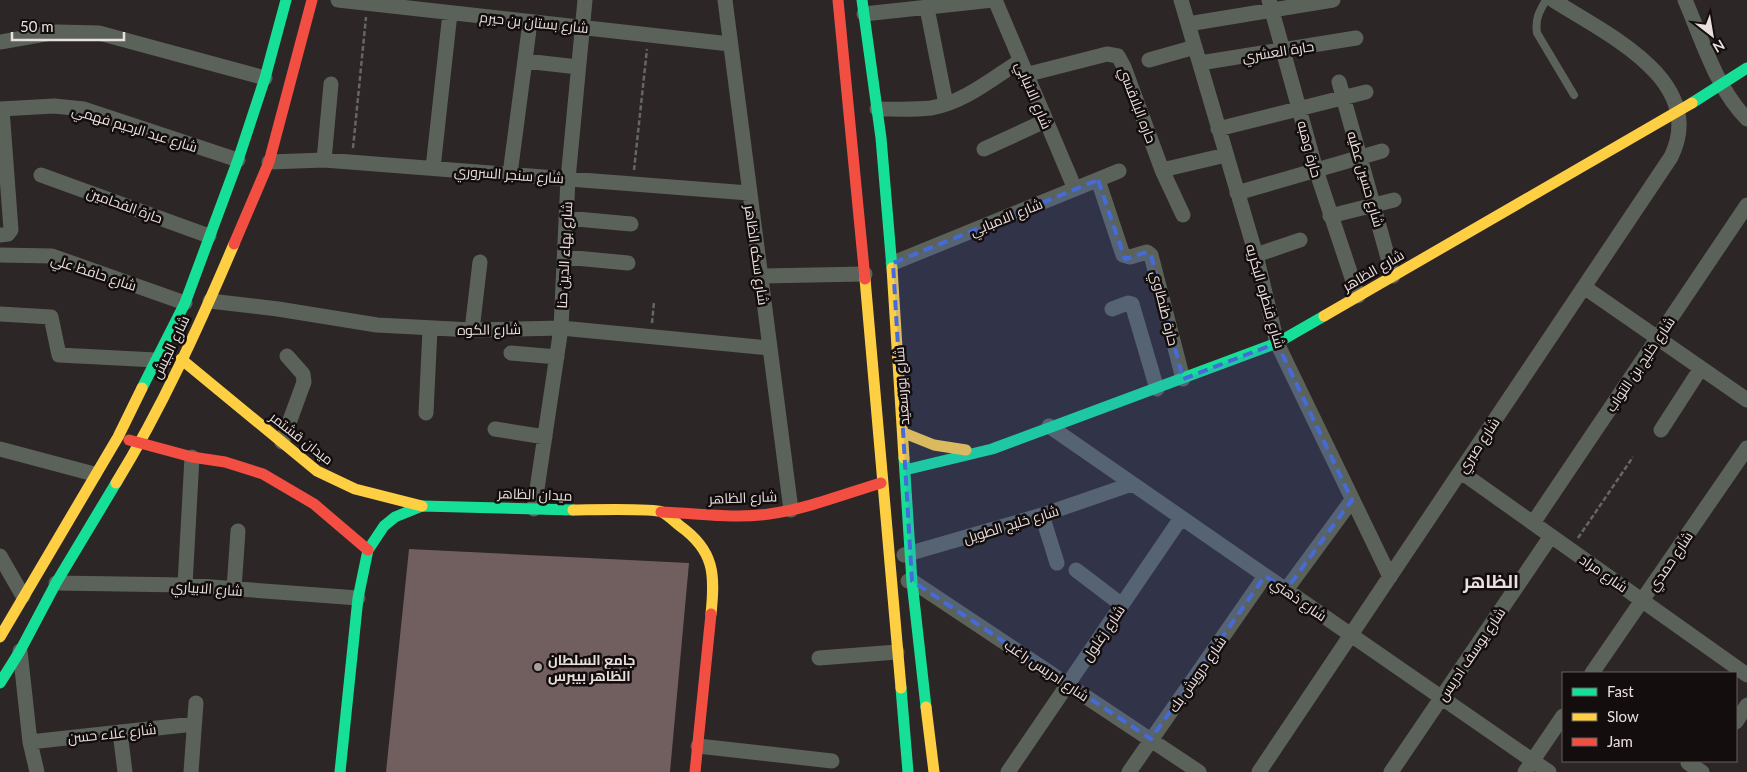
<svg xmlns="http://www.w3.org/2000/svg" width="1747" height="772" font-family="Lato,Cairo,sans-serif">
<rect width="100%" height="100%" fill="#2c2626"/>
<!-- building -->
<path fill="#715e5f" d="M409,549l280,14 -19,209h-284z"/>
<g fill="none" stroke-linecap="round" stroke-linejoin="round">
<!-- path -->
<path stroke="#646762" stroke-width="2.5" stroke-dasharray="5 2.5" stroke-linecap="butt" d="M353,148l13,-131
M634,170l13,-121
M652,323l2,-21
M1578,538l55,-81"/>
<!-- lane -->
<path stroke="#5b625a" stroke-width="8" d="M1546,0c-7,12 -11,19 -9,33l37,62"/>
<!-- street -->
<path stroke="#5b625a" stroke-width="15" d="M338,0l392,44
M725,0l66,510
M995,0l80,189
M1181,0l75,255 21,88 113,234
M1269,0l47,170 42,126
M1685,0c17,39 31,88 62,119
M927,8l19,96
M864,14l129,-14
M1188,24l145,-24
M0,42l57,-10 42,1 166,45
M1149,60l46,-13
M525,61l53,6
M1200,63l156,-25
M1025,75l82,-21 11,2 6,11 38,103 21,45
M1339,82l54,194
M0,109l54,-3 30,3 154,51
M877,109c18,0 36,1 54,-1 32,-5 62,-30 89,-47
M1218,129l148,-37
M984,149l61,-28
M324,160l7,-76
M269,162l55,-2 425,33
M433,168l17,-155
M1162,170l64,-15
M510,174l20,-152
M41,175l168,61
M1098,180l25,75 7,2 17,-5 4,3 32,124
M1237,193l145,-42
M1330,216l64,-16
M566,218l65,6
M0,235l8,-1 3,-4 -9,-121
M0,255l52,1 133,47
M1256,255l44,-15
M565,257l63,6
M893,263l226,-92
M760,276l105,-2
M1584,287l163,113
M210,301l68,8 99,16 95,5 89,-2 208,20
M1112,309l16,-6 4,1 25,85
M0,314l51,3 8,38 97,5
M472,330l8,-68
M511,353l46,4
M426,413l4,-84
M1049,426l500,346
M495,429l50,8
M1661,430l40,-62
M282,442l22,-60 -1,-8 -16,-18
M0,449l94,25
M1461,472l286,203
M534,509l27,-181 7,-149 17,-179
M1042,515l15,48
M1533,523l214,-318
M904,555l138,-40 90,-31
M0,556l23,40
M1076,570l46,35
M908,581h4l287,191
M56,583l129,2 173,13
M185,585l7,-128
M234,589l4,-58
M1286,590l66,-90
M20,651l10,91 7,30
M819,658l78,-6
M1592,673l155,-225
M1736,722l11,-17
M120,732l5,40
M30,742l164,-18
M698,746l134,15
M1688,763l14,9
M191,772l5,-69
M1008,772l173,-254
M1129,772l136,-196
M1259,772l412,-615c38,-77 -67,-124 -118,-157
M1391,772l160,-236
M1525,772l38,-56"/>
<!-- fast -->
<path stroke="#16e098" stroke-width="11" d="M862,0l19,138 11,130
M1692,103l55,-35
M142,388l43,-85 53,-143 27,-82 21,-78
M904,458l8,124 14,125
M905,470l87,-21 285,-106 47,-27
M0,683l20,-32 36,-68 60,-100
M901,688l7,84
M340,772l18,-174 10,-48 16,-24 11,-9 27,-11 151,4"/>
<!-- slow -->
<path stroke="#ffcf43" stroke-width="11" d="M892,268l12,190
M865,279l36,409
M1324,316l368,-213
M181,359l136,112 38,18 67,17
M904,433l30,12 32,5
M116,483c46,-75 83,-157 118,-239
M573,510c16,0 78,-2 89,2 6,3 13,10 18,14 35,25 35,49 31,88
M0,637l118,-200 24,-49
M926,707l8,65"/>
<!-- jam -->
<path stroke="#f24e42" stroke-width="11" d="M838,0l27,279
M234,244l35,-82 43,-162
M129,440l63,17 33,5 38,12 51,30 54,46
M661,512c36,1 73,7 108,2 38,-5 75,-20 112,-31
M695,772l16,-158"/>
</g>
<!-- marked area -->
<path fill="#466bd9" fill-opacity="0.2" stroke="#466bd9" stroke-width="4" stroke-dasharray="10 6" stroke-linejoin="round" d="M1098,180l27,79 22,-7 4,3 32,124 94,-36 75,157 -66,90 -21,-14 -114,163 -239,-158 -19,-318z"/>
<!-- markers -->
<circle fill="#a79e9e" stroke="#140d0d" stroke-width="2" cx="538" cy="667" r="5"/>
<g text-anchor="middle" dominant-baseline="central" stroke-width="5" stroke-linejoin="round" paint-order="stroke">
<!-- street labels -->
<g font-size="14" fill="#e9dfdf" stroke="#140d0d">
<text transform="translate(534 22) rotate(6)">شارع بستان بن حيرم</text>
<text transform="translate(1278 51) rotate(-9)">حارة العشري</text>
<text transform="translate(1034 95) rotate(67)">شارع الانبابي</text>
<text transform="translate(1138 105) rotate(69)">حاره البلاقسي</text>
<text transform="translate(135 128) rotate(17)">شارع عبد الرحيم فهمي</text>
<text transform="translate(1310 149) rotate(75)">حارة وهبه</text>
<text transform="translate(509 174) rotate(4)">شارع سنجر السروري</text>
<text transform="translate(1366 179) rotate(74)">شارع حسين عطيه</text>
<text transform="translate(125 205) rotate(20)">حارة الفحامين</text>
<text transform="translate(1006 217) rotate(-22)">شارع الامبابي</text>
<text transform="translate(564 255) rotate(-87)">شارع بهاء الدين حنا</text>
<text transform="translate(757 255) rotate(82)">شارع سكه الظاهر</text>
<text transform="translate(1373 270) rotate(-30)">شارع الظاهر</text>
<text transform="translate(94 272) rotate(18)">شارع حافظ علي</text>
<text transform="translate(1266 296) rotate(74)">شارع قنطره البكريه</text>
<text transform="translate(1165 308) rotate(76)">حارة طنطاوي</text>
<text transform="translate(489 329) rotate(-1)">شارع الكوه</text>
<text transform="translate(170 347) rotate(-64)">شارع الجيش</text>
<text transform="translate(1640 364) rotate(-56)">شارع خليج بن التواب</text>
<text transform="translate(901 386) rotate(-94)">شارع بورسعيد</text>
<text transform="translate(302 438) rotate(38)">ميدان قشتمر</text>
<text transform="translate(1478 445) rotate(-56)">شارع صبري</text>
<text transform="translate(535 494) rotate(2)">ميدان الظاهر</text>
<text transform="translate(743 497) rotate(-2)">شارع الظاهر</text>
<text transform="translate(1011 524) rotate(-17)">شارع خليج الطويل</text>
<text transform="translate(1670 561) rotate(-56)">شارع حمدي</text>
<text transform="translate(1604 573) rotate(35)">شارع مراد</text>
<text transform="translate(207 588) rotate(4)">شارع الابياري</text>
<text transform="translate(1299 599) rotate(35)">شارع ذهني</text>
<text transform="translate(1103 633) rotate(-56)">شارع زغلول</text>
<text transform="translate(1471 654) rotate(-56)">شارع يوسف ادريس</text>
<text transform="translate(1047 670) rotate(34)">شارع ادريس راغب</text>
<text transform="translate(1197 674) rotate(-55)">شارع درويش بك</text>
<text transform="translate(112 733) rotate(-6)">شارع علاء حسن</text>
</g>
<!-- poi labels -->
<g font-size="14" font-weight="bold" fill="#e9dfdf" stroke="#140d0d" text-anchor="start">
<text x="548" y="659">جامع السلطان<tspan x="548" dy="16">الظاهر بيبرس</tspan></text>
</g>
<!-- district labels -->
<g font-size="19" font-weight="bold" fill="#e9dfdf" stroke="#140d0d">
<text x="1491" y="580">الظاهر</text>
</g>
</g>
<!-- legend -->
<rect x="1562" y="672" width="175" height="90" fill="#140d0d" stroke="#696161"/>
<rect x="1572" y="688" width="25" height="8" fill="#16e098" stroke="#696161"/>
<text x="1607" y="697" font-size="15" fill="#e9dfdf">Fast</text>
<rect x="1572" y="713" width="25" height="8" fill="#ffcf43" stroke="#696161"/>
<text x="1607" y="722" font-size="15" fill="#e9dfdf">Slow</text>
<rect x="1572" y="738" width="25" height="8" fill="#f24e42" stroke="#696161"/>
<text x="1607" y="747" font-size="15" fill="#e9dfdf">Jam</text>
<!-- north arrow -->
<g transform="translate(1712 35) rotate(149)" stroke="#140d0d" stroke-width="4" paint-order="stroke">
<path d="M0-4L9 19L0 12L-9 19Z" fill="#e9dfdf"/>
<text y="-8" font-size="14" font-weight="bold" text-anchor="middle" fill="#e9dfdf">N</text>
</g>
<!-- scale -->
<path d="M12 32v8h112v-8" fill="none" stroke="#e9dfdf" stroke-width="2.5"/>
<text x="20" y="32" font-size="15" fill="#e9dfdf" stroke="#140d0d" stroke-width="4" paint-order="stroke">50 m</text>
</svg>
